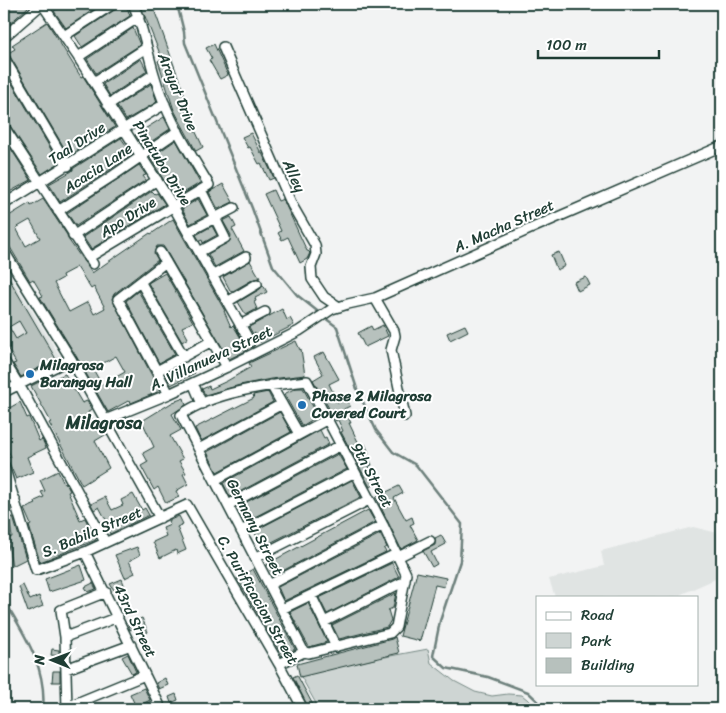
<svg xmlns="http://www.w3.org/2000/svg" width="726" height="713" font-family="Sriracha,sans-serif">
<rect width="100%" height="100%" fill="#f2f3f3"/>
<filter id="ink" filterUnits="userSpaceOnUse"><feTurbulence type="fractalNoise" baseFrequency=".02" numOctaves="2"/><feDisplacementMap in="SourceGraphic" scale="10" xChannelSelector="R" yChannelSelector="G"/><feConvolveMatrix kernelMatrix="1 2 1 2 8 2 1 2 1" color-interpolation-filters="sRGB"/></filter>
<g filter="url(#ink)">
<!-- built -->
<path fill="#e0e4e3" d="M4,265l59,96 -21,12 -4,-8 -19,11 -15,-27z
M693,527l29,7v42l-47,21h-120l-6,-18 55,-13 -3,-15z"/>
<!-- green -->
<path fill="#ced5d3" stroke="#768984" d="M428,649l3,14 23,18 21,11 17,4 16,-2 14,1 11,9 4,5h-218l-20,-36z"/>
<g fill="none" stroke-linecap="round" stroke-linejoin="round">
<!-- stream -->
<path stroke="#6d807b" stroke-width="2.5" d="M177,4l7,28 1,11 67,165 21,58 24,29 24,19
M325,318l12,9 20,62 19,41 17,22 23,13 46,59 -2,37 -20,60 -7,35 13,12 42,9 40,15 18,17
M4,600c20,34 43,67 39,109"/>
</g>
<!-- building -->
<path fill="#b7c1bd" stroke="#1f3d34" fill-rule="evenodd" d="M13,4h12l3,3 -24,22v-18z
M74,4h28l-36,24 -12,-17 10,-6 2,4z
M119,4h7l4,12 -48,31 -7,-11 41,-27z
M140,4h12l7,19 28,79 -5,1 21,44 -7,4 -22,-41 -16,-49 4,-2z
M47,22l34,55 2,-1 32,51 -46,29 -61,-103 7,-4 -3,-4z
M133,28l7,17 -44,28 -9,-14z
M214,44l14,31 -8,4 -11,-19 3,-1 -6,-11z
M141,59l6,12 -37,25 -7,-12z
M4,70l55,93 -17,11 -33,-50 -5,-3z
M151,84l6,18 -31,18 -9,-14z
M164,117l6,12 -27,18 -8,-12z
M251,133l10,20h1l12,25 -5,2 -8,-17 -2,1 -9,-17 -2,1 -6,-11z
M4,138l27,42 -27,15z
M121,138l12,17 -73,47 -11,-18 23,-13 2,-3z
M176,140l24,43 -25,15 -25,-40z
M139,165l7,10 -3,1 3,4 -70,46 -9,-13z
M223,184l10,18 -15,7 -9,-17z
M273,190l5,11 5,-2 24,52h1l2,2 -3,6 -7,4 -12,-26 -6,3 -4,-7 3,-2 -17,-37z
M152,191l3,3 2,-1 8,11 -74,45 -8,-12z
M43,199l24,36 1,4 24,34 58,-40 1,1 22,-15 52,92h-1l7,16 2,-2 15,25 -19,9 -64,-110 -2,-3h-6l-3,7 4,7 -44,34 -2,5 48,92 -29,12 -1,-3 -22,12 -32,-56 -36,-59 3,-1 -10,-17 -3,2 -26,-44v-18l26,-16 1,3zM30,220l10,18 -14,8 -10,-18zM77,267l14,22 3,-2 11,21 -11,6 -6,-12 -19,10 -15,-29 9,-5 -1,-3zM116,356l9,16 -23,13 -9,-16z
M198,199l9,16 -17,9 -8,-15z
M231,217l5,10 -4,2 12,22 -29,16 -7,-13 22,-13 1,-6 -8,-14z
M212,226l5,9 -14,8 -1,-3 -2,1 -4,-6z
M559,252l6,14 -8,4 -6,-15z
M250,261l10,17 -6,1 -23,13 -8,-15z
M4,270l52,89 -35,18 -8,-13 3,-1 -12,-21zM19,321l7,12 -10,6 -7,-12z
M165,273l28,49 -11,5 6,11 -6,4 -34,-59z
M586,277l4,8 -12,6 -4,-9z
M263,285l4,7 -12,6 1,3 -2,1 3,7 -11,6 -8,-13 22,-13z
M138,291l37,63 -16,9 -33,-62z
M282,309l5,11 3,-2 4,7 -34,17 -5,-9 -2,1 -4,-7z
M383,325l5,11 -23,11 -7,-14 13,-7 2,4z
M465,325l3,6 -18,9 -3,-7z
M296,341l4,9 1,-1 4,26 -34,4 -31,6 -35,10 -3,-6 7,-3 1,3 17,-8 24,-14 -2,-4z
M324,352l15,27 -10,5 9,19 9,-4 3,7 -6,3 7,14h-2l11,23 5,-2 4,9 -2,1 5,11 -3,1 4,8 -2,1 5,9 -6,3 -29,-55 2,-1 -5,-11 -2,1 -6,-11 -17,-30 10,-6 -9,-17z
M191,365l4,8 -24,12 -6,-11 11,-6 2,4z
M65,374l17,29 5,-2 5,9 -4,2 8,15 4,-2 5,10 -10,6 14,27 -27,17 -33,-62 2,-1 -20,-36 14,-7 1,3z
M296,388h7l15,28 -16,10 -18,-32z
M268,392l5,10 -72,39 -6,-13 59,-30 -1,-3z
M184,398l2,7 -14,9 9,16 -11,6 13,23 -4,2 7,12 -3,1 5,10 -12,7 3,6 -13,6 -8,-16 -4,3 -13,-24 7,-4 -5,-9 11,-6 -12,-26 31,-19z
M20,402l7,16 2,-1 10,24 3,-2 4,9 -19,9 6,15 -17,7 -9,-21 4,-1 -7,-16v-30z
M280,412l11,20 -74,40 -10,-20z
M320,430l4,8 2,-1 3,7 -99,53 -7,-14z
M338,454l9,15 -100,52 -8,-15z
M58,471l6,13 2,-1 4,8 -2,1 12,28 5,-2 11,22 -56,22 -11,-36 2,-1 -7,-16 12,-5 -1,-3 9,-4 -3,-5 4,-1 -5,-11z
M352,480l9,17 -99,50 -8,-16z
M399,486l4,7 -9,5 12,22 6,-3 2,6 -4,2 8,15 -17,9 -25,-52z
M133,494l9,16 3,-2 4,7 -39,19 -2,-4 3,-1 -12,-22 -5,3 -3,-6 14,-7 7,13 11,-5 -2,-5z
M368,510l7,12 -102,54 -6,-12z
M179,516l4,8 -6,3 9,23 -9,4 -1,-4 -16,8 -7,-16 13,-6 -3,-8 7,-3 -2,-4z
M13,517l13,42 -14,7 -5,-28 5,-1 -3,-19z
M380,534l7,13 -3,2 2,3 -102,49 -6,-14z
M441,535l5,9 -15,8 6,12 -5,3 -9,-16 12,-6v-7z
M137,547l3,8 -11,6 6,12 -10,5 -10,-23z
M392,563l7,14 -72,37 -8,-16z
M81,565l5,15 -37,12 -4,-13z
M253,569l42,80 -13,7 -45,-78z
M417,572l29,6 -2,9 -9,-2 -15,56 -20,-5z
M122,579l7,19 -8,3 -11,-17z
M93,583l3,6 -8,3 -3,-5z
M23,585l7,15 9,-4 4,10 -15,6 -9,-25z
M396,593l-3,15 -5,2 3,10 -4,7 -48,12 -7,-14z
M308,603l19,39 -18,5 -19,-35z
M142,618l6,14 -6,3 -4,-9 -8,4 -2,-6z
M395,637l4,16 -99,24 -3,-13 95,-25z
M52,649l7,1v6l-8,-1z
M128,654l8,18 -4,2 -10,-17z
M53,671h7v11h-8z
M297,675l16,30 2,4h-6l-16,-32z
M165,678l3,7 -9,4 -3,-6z
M144,688l6,12 -14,7 -6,-13z
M176,694l2,6 -7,3 -2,-6z"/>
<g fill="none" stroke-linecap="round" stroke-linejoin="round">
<defs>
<path id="minor" d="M42,4l36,53 95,149 77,136
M64,36l49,-32
M4,37l38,-33
M223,47l69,158 23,40 1,9 -5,13 1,12 12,18 15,10
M78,57l61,-40
M4,58l64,108
M94,82l52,-34
M108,105l46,-31
M4,127l89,137
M4,204c54,-32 106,-68 161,-100
M58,211l56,-36 64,-44
M188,232l46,-24
M73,236l84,-56
M4,251l67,108 89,159
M160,252l67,115
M199,252l26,-14 -24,-48
M88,258l121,-73c-21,-35 -44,-71 -55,-111 -7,-23 -11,-48 -21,-70
M166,262l-48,37 51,95
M212,276l34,-19
M141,283l43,74
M375,298l19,33 1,5 -4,14 14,66
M227,302l30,-18
M240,325l25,-13
M4,361l18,29 83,152
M157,371l55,-30
M193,383l9,21
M271,385l28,49
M4,392l67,-33
M105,420l64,-26 58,-27 72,-36 33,-22 16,-5 27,-6 162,-72 185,-80
M199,449l83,-45
M4,466l32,104 49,-18 102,-47 92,159 24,45
M215,480l113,-61
M4,503l11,-4
M228,505l113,-60
M241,531l114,-59
M85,552l74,152 -13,5
M398,557l32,-16
M255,558l114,-58
M269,585l114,-60
M311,595l25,52
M282,609l114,-55
M324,622l81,-41
M65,637l53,-20
M279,664l25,-12 5,1 81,-20 6,-6 10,-53 -23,-49 -76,-144c-38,4 -95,11 -126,34l123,237
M66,669l65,-24
M67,707l78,-32
M67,709l-2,-72 -4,-27 45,-18"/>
</defs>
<!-- minor casing -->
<use href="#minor" stroke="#1f3d34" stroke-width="12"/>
<!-- minor -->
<use href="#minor" stroke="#fff" stroke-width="9"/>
</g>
</g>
<!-- markers -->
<g fill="#1f6fb2" stroke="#fff" stroke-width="2">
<circle cx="30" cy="374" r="5"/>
<circle cx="302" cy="405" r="5"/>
</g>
<g text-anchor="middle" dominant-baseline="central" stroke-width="4" stroke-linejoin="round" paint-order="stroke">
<!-- street labels -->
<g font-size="15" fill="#1f3d34" stroke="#fff">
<text transform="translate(178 92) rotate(68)">Arayat Drive</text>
<text transform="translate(77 143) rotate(-33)">Taal Drive</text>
<text transform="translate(162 163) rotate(58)">Pinatubo Drive</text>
<text transform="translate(98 168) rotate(-33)">Acacia Lane</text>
<text transform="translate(294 176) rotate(66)">Alley</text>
<text transform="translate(128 217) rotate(-32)">Apo Drive</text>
<text transform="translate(504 226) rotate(-24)">A. Macha Street</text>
<text transform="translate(211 358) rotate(-25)">A. Villanueva Street</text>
<text transform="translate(372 475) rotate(62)">9th Street</text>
<text transform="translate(255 527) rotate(63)">Germany Street</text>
<text transform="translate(92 532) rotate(-23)">S. Babila Street</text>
<text transform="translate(258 600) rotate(60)">C. Purificacion Street</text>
<text transform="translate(135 621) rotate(64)">43rd Street</text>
</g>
<!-- poi labels -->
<g font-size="15" font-weight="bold" fill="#1f3d34" stroke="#fff" text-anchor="start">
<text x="40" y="365">Milagrosa<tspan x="40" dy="17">Barangay Hall</tspan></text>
<text x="312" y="396">Phase 2 Milagrosa<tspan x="312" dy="17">Covered Court</tspan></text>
</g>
<!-- quarter labels -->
<g font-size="18" font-weight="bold" fill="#1f3d34" stroke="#fff">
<text x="104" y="423">Milagrosa</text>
</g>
</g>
<!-- margin -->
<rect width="726" height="713" fill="none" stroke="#fff" stroke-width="20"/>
<rect x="10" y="10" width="706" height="693" fill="none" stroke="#1f3d34" stroke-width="2" filter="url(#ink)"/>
<!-- legend -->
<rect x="536" y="596" width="162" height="90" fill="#ffffff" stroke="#a5b1ae"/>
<rect x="546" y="612" width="25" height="8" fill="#ffffff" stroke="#a5b1ae"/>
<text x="581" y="620" font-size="15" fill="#1f3d34">Road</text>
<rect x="546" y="633" width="25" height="15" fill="#ced5d3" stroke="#a5b1ae"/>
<text x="581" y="646" font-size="15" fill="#1f3d34">Park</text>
<rect x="546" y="658" width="25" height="15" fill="#b7c1bd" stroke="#a5b1ae"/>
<text x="581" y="670" font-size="15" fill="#1f3d34">Building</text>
<!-- north arrow -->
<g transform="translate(52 660) rotate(271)" stroke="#ffffff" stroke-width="4" paint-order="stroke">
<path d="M0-4L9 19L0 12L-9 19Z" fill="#1f3d34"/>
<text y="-8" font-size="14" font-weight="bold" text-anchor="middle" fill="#1f3d34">N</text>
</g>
<!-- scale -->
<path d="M538 50v8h121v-8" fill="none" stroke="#1f3d34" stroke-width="2.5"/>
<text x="546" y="50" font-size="15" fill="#1f3d34" stroke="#ffffff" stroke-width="4" paint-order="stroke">100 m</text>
</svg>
